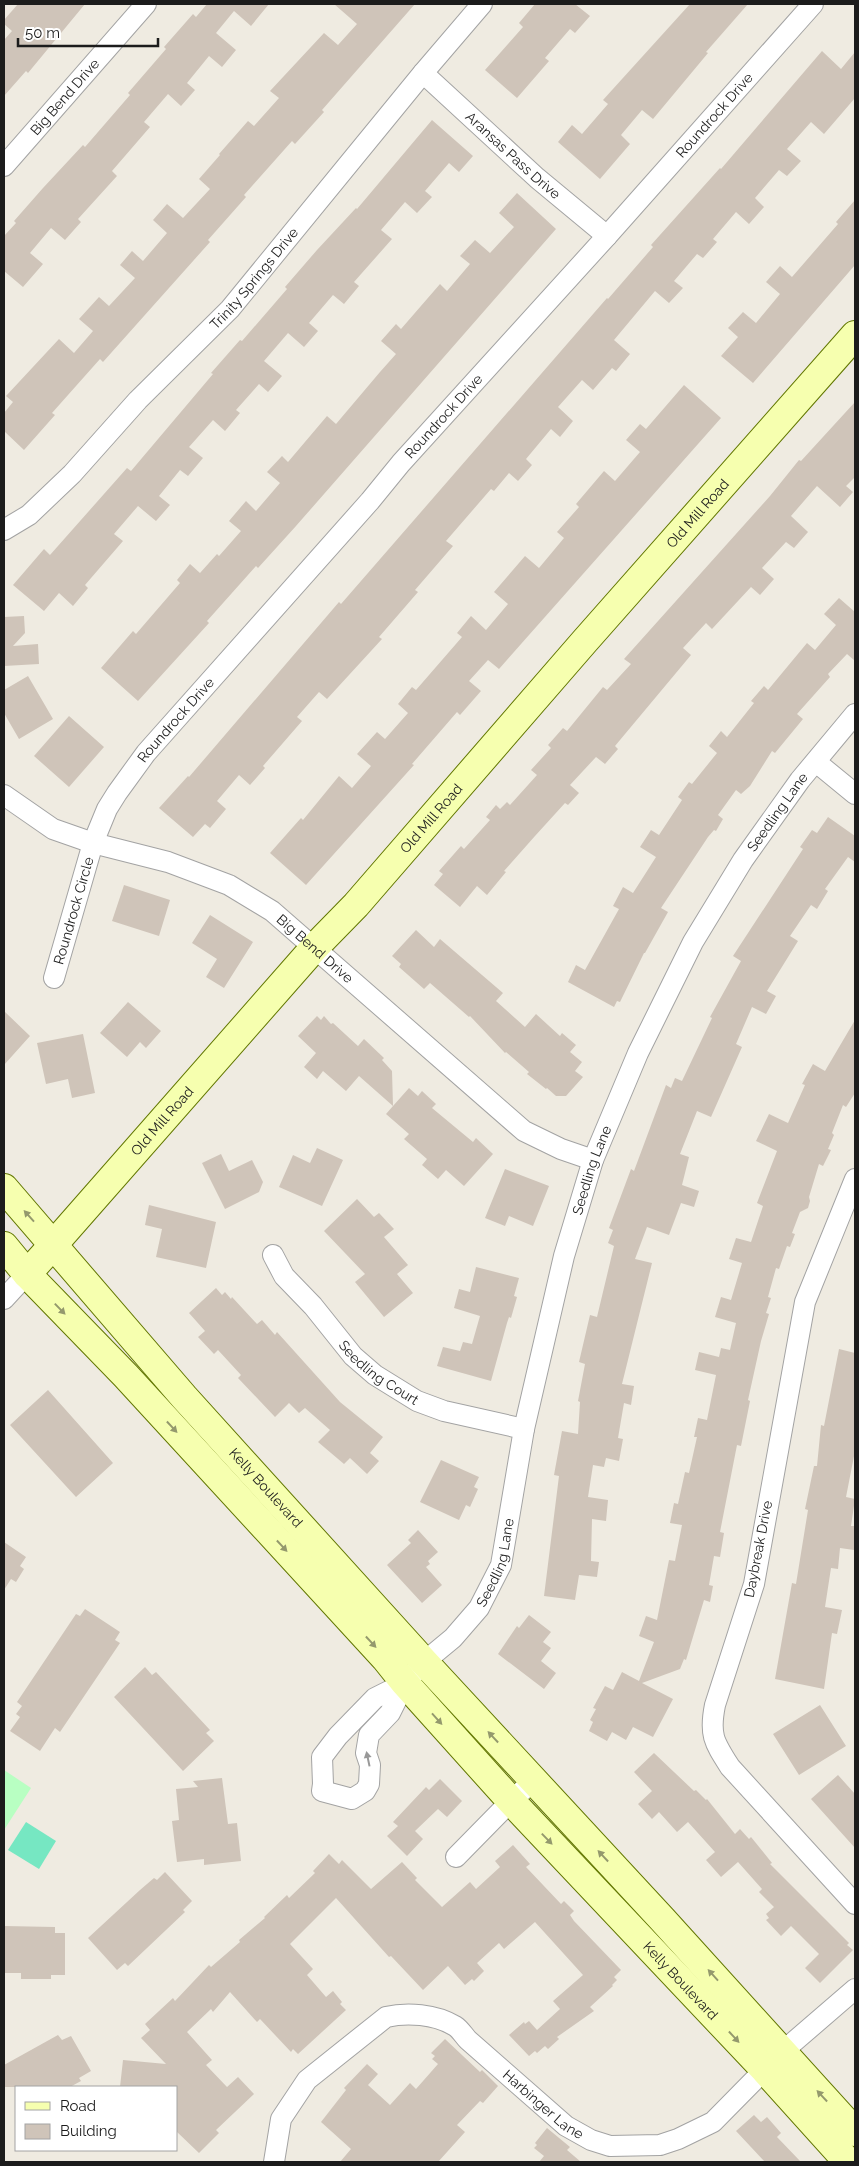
<svg xmlns="http://www.w3.org/2000/svg" width="859" height="2166" font-family="Raleway,sans-serif">
<rect width="100%" height="100%" fill="#efebe1"/>
<!-- park -->
<path fill="#b8ffc2" d="M4,1770l27,18 -27,42z"/>
<!-- pitch -->
<path fill="#76e7c2" d="M26,1822l30,19 -17,28 -31,-19z"/>
<!-- building -->
<path fill="#cfc4b9" d="M18,4h67l-57,69 -2,-2 -22,25v-56l8,-9 -8,-7v-4z
M207,4h62l-18,22 -17,-15 -18,22 20,17 -14,17 -13,-11 -22,27 8,7 -14,16 -13,-12 -24,28 6,5 -38,44 5,5 -39,43 3,3 -16,18 -14,-12 -21,25 13,11 -20,23 -19,-16v-35l12,-13 -2,-2 29,-33 40,-43 2,2 45,-52 -2,-2 38,-44 -2,-2 29,-33 3,3z
M334,4h81l-93,106 2,2 -29,32 -3,-3 -48,54 2,2 -38,43 2,2 -107,120 -3,-3 -48,54 3,2 -31,35 -20,-19v-18l9,-11 -7,-6 53,-57 15,14 19,-22 -14,-12 20,-22 10,9 26,-28 -15,-13 12,-14 11,10 24,-28 -14,-13 14,-16 16,14 27,-29 -11,-10 21,-24 -1,-1 29,-33 6,5 25,-28 -9,-7 54,-58 14,12 19,-21z
M535,4h40l15,12 -15,17 -5,-4 -25,29 4,3 -32,37 -32,-28 38,-43 -4,-4z
M690,4h58l-42,48 2,1 -55,66 -11,-9 -21,25 9,9 -30,35 -42,-37 14,-17 10,9 26,-30 -5,-4z
M822,51l19,18 14,-17v46l-31,36 -13,-12 -24,27 14,12 -14,15 -8,-6 -24,28 9,9 -15,17 -13,-12 -23,27 4,3 -14,16 -6,-4 -23,27 9,7 -14,15 -14,-12 -41,49 16,14 -14,17 -4,-3 -19,22 -11,-10 -24,27 15,14 -13,16 -9,-8 -25,30 6,6 -14,16 -9,-8 -15,18 -3,-2 -45,52 7,5 -38,44 3,2 -39,45 3,2 -55,60 -8,-7 -22,25 5,4 -39,45 2,2 -15,17 -11,-10 -22,26 9,8 -16,19 -5,-4 -12,13 -34,-29 29,-32 1,1 150,-175 2,2 266,-306 1,1 45,-52 -2,-2 69,-77 1,1z
M432,120l41,36 -14,16 -10,-9 -24,28 7,6 -15,16 -12,-11 -24,28 11,9 -38,43 5,4 -15,18 -11,-9 -24,28 9,8 -14,16 -16,-14 -24,28 18,15 -14,16 -9,-8 -23,26 4,3 -15,18 -12,-11 -24,27 14,11 -15,18 -8,-6 -21,26 11,9 -14,16 -18,-15 -24,28 9,7 -38,44 3,3 -15,18 -14,-13 -15,18 -31,-26 31,-36 6,6 77,-87 4,3 82,-97 -2,-1 29,-33 2,1 45,-52 -2,-2 32,-37 39,-42 1,1z
M517,193l39,36 -260,297 -38,42 -2,-2 -49,55 2,2 -71,78 -37,-33 32,-37 3,3 44,-51 -3,-3 13,-16 10,9 17,-19 2,2 22,-25 -12,-10 17,-20 10,10 24,-28 -13,-11 15,-16 6,6 39,-46 9,8 44,-52 16,-18 -15,-13 15,-17 5,5 39,-45 7,7 23,-27 -10,-8 15,-16 15,13 24,-26 -15,-14z
M855,200v65l-102,118 -32,-27 17,-19 -10,-9 15,-16 13,11 24,-29 -14,-12 14,-16 12,11 46,-53 -2,-2z
M684,385l37,33 -222,251 -11,-9 -19,21 12,10 -21,24 -3,-3 -45,52 2,1 -108,120 -36,-32 31,-35 2,2 36,-44 13,12 19,-22 -14,-12 20,-22 8,7 23,-26 -10,-9 14,-17 4,3 46,-53 -5,-4 14,-17 15,14 22,-26 -14,-12 31,-36 14,12 25,-30 -7,-6 22,-25 -3,-3 28,-33 11,10 25,-29 -14,-12 14,-16 6,5z
M855,402v75l-9,9 7,6 -13,15 -23,-21 -26,30 17,16 -14,16 -8,-6 -24,26 12,11 -14,16 -9,-8 -39,42 -6,-6 -23,25 8,7 -76,91 3,3 -13,15 -9,-7 -26,28 9,8 -11,12 -3,-2 -30,33 -31,35 2,1 -19,23 -10,-9 -17,21 -26,-22 9,-11 -4,-3 22,-25 3,3 26,-29 -4,-3 10,-12 4,4 7,-7 3,3 27,-30 -6,-5 20,-22 -3,-3 15,-17 4,3 36,-44 4,3 24,-26 -7,-5 146,-163 29,-36 2,1z
M839,598l16,14v49l-8,-7 -19,20 2,3 -33,37 6,5 -28,34 -3,-2 -22,35 -9,8 -5,-4 -18,25 5,4 -7,12 -2,-1 -6,7 -47,71 7,4 -23,41h-1l-24,49 -3,-1 -3,6 -46,-25 8,-17 9,5 34,-61 -6,-3 10,-19 10,6 23,-36 -16,-10 11,-17 8,5 23,-35 -4,-3 11,-15 3,2 25,-31 -8,-7 12,-15 6,6 27,-34 -3,-2 13,-15 4,4 39,-47 8,7 21,-25 -12,-11z
M24,616l1,17 -12,13 25,-2 1,20 -35,2v-49z
M28,676l25,43 -34,20 -15,-26v-23z
M69,716l35,31 -35,40 -35,-31z
M828,817l27,19v26l-7,-5 -23,32 3,2 -11,18 -6,-4 -21,31 8,5 -31,50 9,5 -10,18 -14,-7 -16,37 6,3 -31,70 -14,-6 -17,43 9,3 -7,28 17,6 -5,16 -13,-4 -12,32 -22,-8 -12,32 17,4 -30,121 12,2 -3,19 -7,-2 -6,35 5,1 -4,22 -13,-3 -2,9 -11,-2 -5,32 20,3 -2,21 -14,-2 -1,42 8,1 -2,15 -18,-2 -4,25 -31,-4 15,-120 -5,-1 8,-44 16,3 2,-32 -2,-1 7,-37 -6,-2 11,-47 7,2 17,-71 -6,-3 5,-13 -4,-2 22,-59 3,2 32,-86 5,3 4,-10 7,3 30,-63 -2,-1 31,-56 -8,-5 70,-107 -3,-2 12,-17 5,3z
M124,885l46,15 -11,36 -47,-15z
M210,915l43,27 -29,46 -18,-11 11,-18 -25,-16z
M416,930l18,17 6,-8 63,54 -7,8 29,26 11,-13 24,22 2,-3 14,12 -6,7 12,10 -7,9 8,6 -17,19h-10l-9,-8 -1,1 -19,-15 2,-2 -23,-20 -1,1 -35,-37 -1,1 -39,-34 -6,6 -25,-22 2,-3 -9,-8z
M128,1002l33,29 -15,17 -6,-6 -13,15 -27,-24z
M4,1011l26,25 -26,29z
M317,1016l4,4 3,-4 7,8 2,-1 25,23 6,-7 20,19 -2,2 10,11 1,35 16,-18 9,8 4,-5 14,13 -4,4 41,34 3,-4 17,16 -29,32 -18,-16 -8,9 -16,-14 5,-6 -23,-20 5,-5 -23,-20 7,-8 -34,-30 -13,15 -23,-20 -6,8 -13,-12 12,-14 -18,-17z
M855,1020v73l-9,14 -3,-2 -11,28 2,2 -6,14 3,1 -8,16 -4,-2 -10,33 1,4 -2,7 -8,4 -8,21 3,1 -5,13 -3,-1 -8,23 -3,-1 -8,29 3,1 -5,15 3,1 -8,27 -13,59 2,1 -9,45 -4,-1 -17,87 4,1 -4,24 -6,-1 -5,29 4,1 -3,16 -6,-2 -18,60 -2,-1 -4,10 -38,14 31,16 -20,38 -20,-10 -7,13 -14,-8 -5,9 -18,-10 4,-9 -3,-2 6,-11 -3,-1 12,-22 8,4 9,-18 17,9 15,-39 -15,-6 7,-20 11,4 12,-60 6,1 7,-36 -12,-2 4,-20 4,1 7,-32 4,1 8,-36h-3l4,-19 9,2 9,-45 -21,-5 4,-18 20,5 2,-9 9,2 6,-27 -21,-6 6,-20 10,3 11,-37 -13,-4 7,-21 15,4 12,-36 -6,-3 20,-52 -21,-10 13,-27 19,9 17,-38 -3,-1 11,-20 12,7z
M83,1034l12,59 -23,5 -4,-19 -22,5 -9,-41z
M317,1148l26,12 -21,46 -43,-19 14,-32 17,8z
M221,1154l8,17 23,-11 11,22 -4,10 -34,17 -23,-46z
M505,1169l44,17 -16,40 -24,-10 -4,10 -20,-8z
M357,1199l17,18 5,-4 15,16 -10,8 24,28 -11,9 16,19 -29,24 -29,-35 10,-8 -41,-43z
M149,1205l67,17 -10,46 -50,-11 6,-28 -17,-4z
M476,1267l43,11 -5,18 3,1 -6,21 -2,-1 -2,6 -16,58 -54,-15 6,-19 17,4 3,-9 9,2 8,-28 -26,-8 5,-19 11,3z
M216,1288l6,7 3,-3 6,7 1,-2 25,27 5,-4 13,15 2,-3 63,70 43,35 -13,16 9,8 -12,13 -17,-16 -6,6 -26,-22 12,-12 -25,-22 -6,5 -10,-10 -14,14 -37,-39 3,-3 -23,-25 -4,4 -16,-17 7,-6 -16,-18z
M839,1349l16,4v98l-9,46 9,2 -4,27h4v16l-1,8 -14,-2 -2,21 -7,-1 -6,39 17,3 -5,24 -5,-1 -8,56 -49,-10 17,-96 4,1 12,-74 -3,-1 9,-43h3l4,-41 3,1z
M48,1390l65,73 -37,34 -66,-72z
M441,1460l38,17 -5,10 4,2 -8,18 -4,-2 -7,15 -39,-18z
M418,1530l20,22 -10,9 2,3 -4,3 16,18 -20,18 -35,-38 24,-22 -3,-3z
M4,1542l22,15 -6,9 4,3 -8,13 -5,-3 -7,11z
M85,1609l35,23 -5,8 5,3 -60,89 -5,-4 -15,23 -30,-20 10,-14 -4,-3 6,-8 -5,-4 59,-88 4,2z
M529,1615l22,17 -8,10 8,6 -10,13 15,12 -12,16 -46,-35 19,-28 2,2z
M145,1667l7,8 4,-3 54,58 -4,3 8,8 -31,30 -69,-74z
M820,1705l26,41 -47,29 -26,-41z
M654,1753l40,38 2,-1 10,10 1,-1 28,35 5,-5 9,10 2,-2 21,26 -2,1 79,79 -2,2 6,5 -33,33 -15,-15 14,-14 -28,-28 -10,10 -15,-16 3,-2 -3,-4 8,-7 -15,-15 3,-3 -24,-27 -17,15 -15,-17 9,-8 -27,-30 -11,10 -18,-20 -7,7 -14,-15 14,-13 -18,-19z
M838,1775l17,19v54l-44,-49z
M222,1778l6,46 9,-1 4,38 -37,4v-6l-27,3 -5,-41 7,-1 -3,-31 22,-2 -5,-6z
M440,1779l22,22 -15,16 -9,-8 -23,22 8,8 -16,17 -20,-20 11,-10 -5,-4 33,-35 3,3z
M513,1845l17,19 -4,3 35,37 3,-3 10,10 -4,4 4,6 47,49 -7,7 3,3 -5,5 1,1 -23,21 4,4 -37,26 2,2 -11,10 -3,-3 -8,7 -2,-2 -6,5 -20,-21 15,-13 1,2 4,-3 8,9 23,-21 -7,-8 30,-26 -48,-53 -31,27 -5,-6 -22,20 7,8 -10,10 -2,-2 -7,6 -17,-19 -25,24 -32,-34 -2,1 -53,-59 -46,46 23,25 -6,6 19,22 7,-6 9,11 -2,2 6,6 -48,44 -5,-5 -2,3 -31,-33 -3,3 -27,-30 -17,20 -2,-3 -24,23 25,28 -6,5 21,22 11,-10 16,17 -38,36 3,3 -20,20 -23,-22v-44h-56l3,-27 43,4 -25,-26 9,-8 -5,-6 28,-26 2,3 34,-36 2,2 29,-25 -1,-2 26,-22 -1,-1 23,-22 2,3 26,-25 -2,-2 16,-17 10,10 3,-4 29,29 31,-27 15,16 -2,2 27,27 28,-25 6,7 24,-22 -5,-6z
M165,1872l27,29 -9,9 2,2 -57,54 -3,-3 -8,7 -29,-32 52,-48 14,-12 3,2z
M4,1926l51,1v6h10v42h-14v4h-30v-6h-17z
M58,2035l4,5 9,-4 20,35 -12,7 2,3 -11,6h-66v-22z
M445,2039l35,33 2,-2 16,16 -15,17 -3,-2 -23,24 8,7 -27,30h-98l11,-13 -30,-27 25,-32 -2,-2 23,-24 11,10 -10,11 22,20 20,-22 6,6 22,-25 -6,-5 3,-3 -4,-3z
M754,2115l7,7 6,-5 14,16 -4,4 24,25h-36l-29,-31z
M547,2128l23,19 -3,3 14,12h-42l5,-6 -10,-8 3,-3 -2,-2z"/>
<g fill="none" stroke-linecap="round" stroke-linejoin="round">
<defs>
<g id="street">
<path id="s1" d="M423,73l114,105 70,58"/>
<path id="s2" d="M4,166l142,-162"/>
<path id="s3" d="M4,530l25,-15 43,-41 66,-74 92,-91 193,-236 59,-69"/>
<path d="M816,762l39,32"/>
<path id="s4" d="M4,795l49,34 40,14 75,19 61,23 43,26 252,220 37,18 32,11"/>
<path id="s5" d="M54,978l39,-135 14,-34 10,-16 29,-40 224,-252 31,-38 206,-227 206,-232"/>
<path d="M855,1179l-50,123 -51,282 -39,121c-6,30 -1,37 15,62l125,137"/>
<path id="s6" d="M273,1255l11,21 29,30 40,50 22,19 42,26 27,10 80,18"/>
<path d="M4,1299l23,-25"/>
<path id="s7" d="M405,1683l-30,15 -37,38 -16,21 1,27 -1,7 30,8 13,-8 4,-7 1,-19 -4,-12 3,-18 21,-22 15,-30 19,-21 29,-24 26,-30 22,-43 23,-136 40,-173 29,-96 45,-107 55,-111 50,-82 57,-80 55,-66"/>
<path d="M456,1857l55,-56 22,-20"/>
<path id="s8" d="M274,2162l7,-43 26,-39 79,-63c21,-5 49,-3 69,9 5,3 9,10 13,14l98,86 25,14 19,6 50,-1 18,-6 35,-17 69,-70 73,-63"/>
</g>
<g id="secondary">
<path id="s9" d="M4,1188l180,209 240,265 238,257 193,213"/>
<path id="s10" d="M4,1246l23,28 99,102 259,282 20,25 106,118 254,269 83,92"/>
<path id="s11" d="M27,1274l27,-30 260,-296 42,-43 228,-263 271,-307"/>
</g>
</defs>
<!-- street casing -->
<use href="#street" stroke="#a3a3a3" stroke-width="22"/>
<!-- secondary casing -->
<use href="#secondary" stroke="#627700" stroke-width="30"/>
<!-- street -->
<use href="#street" stroke="#fff" stroke-width="20"/>
<!-- secondary -->
<use href="#secondary" stroke="#f6ffaf" stroke-width="28"/>
</g>
<!-- one-way arrows -->
<defs><path id="oneway-solid" d="M-6-.8H1V-3.2L6.5 0L1 3.2V.8H-6Z" transform="scale(1.25)"/></defs>
<g fill="#94996d">
<use href="#oneway-solid" transform="translate(29 1216) rotate(-132)"/>
<use href="#oneway-solid" transform="translate(60 1309) rotate(46)"/>
<use href="#oneway-solid" transform="translate(172 1427) rotate(47)"/>
<use href="#oneway-solid" transform="translate(282 1546) rotate(47)"/>
<use href="#oneway-solid" transform="translate(371 1642) rotate(47)"/>
<use href="#oneway-solid" transform="translate(437 1719) rotate(48)"/>
<use href="#oneway-solid" transform="translate(493 1737) rotate(-133)"/>
<use href="#oneway-solid" transform="translate(547 1839) rotate(46)"/>
<use href="#oneway-solid" transform="translate(603 1856) rotate(-133)"/>
<use href="#oneway-solid" transform="translate(713 1975) rotate(-132)"/>
<use href="#oneway-solid" transform="translate(734 2037) rotate(47)"/>
<use href="#oneway-solid" transform="translate(822 2096) rotate(-133)"/>
</g>
<use fill="#999" href="#oneway-solid" transform="translate(368 1759) rotate(-102)"/>
<g text-anchor="middle" dominant-baseline="central" stroke-width="4" stroke-linejoin="round" paint-order="stroke">
<!-- street labels -->
<g font-size="14" fill="#1c1c1c" stroke="#fff">
<text stroke="none"><textPath href="#s2" startOffset="92">Big Bend Drive</textPath></text>
<text stroke="none"><textPath href="#s5" startOffset="1100">Roundrock Drive</textPath></text>
<text stroke="none"><textPath href="#s1" startOffset="122">Aransas Pass Drive</textPath></text>
<text stroke="none"><textPath href="#s3" startOffset="356">Trinity Springs Drive</textPath></text>
<text stroke="none"><textPath href="#s5" startOffset="695">Roundrock Drive</textPath></text>
<text stroke="none"><textPath href="#s11" startOffset="1014">Old Mill Road</textPath></text>
<text stroke="none"><textPath href="#s5" startOffset="290">Roundrock Drive</textPath></text>
<text stroke="none"><textPath href="#s7" startOffset="1280">Seedling Lane</textPath></text>
<text stroke="none"><textPath href="#s11" startOffset="609">Old Mill Road</textPath></text>
<text stroke="none"><textPath href="#s5" startOffset="70">Roundrock Circle</textPath></text>
<text stroke="none"><textPath href="#s4" startOffset="352">Big Bend Drive</textPath></text>
<text stroke="none"><textPath href="#s11" startOffset="204">Old Mill Road</textPath></text>
<text stroke="none"><textPath href="#s7" startOffset="875">Seedling Lane</textPath></text>
<text stroke="none"><textPath href="#s6" startOffset="160">Seedling Court</textPath></text>
<text stroke="none"><textPath href="#s9" startOffset="398">Kelly Boulevard</textPath></text>
<text transform="translate(758 1549) rotate(-79)">Daybreak Drive</text>
<text stroke="none"><textPath href="#s7" startOffset="470">Seedling Lane</textPath></text>
<text stroke="none"><textPath href="#s10" startOffset="999">Kelly Boulevard</textPath></text>
<text stroke="none"><textPath href="#s8" startOffset="381">Harbinger Lane</textPath></text>
</g>
</g>
<!-- border -->
<rect width="859" height="2166" fill="none" stroke="#1c1c1c" stroke-width="10"/>
<!-- legend -->
<rect x="15" y="2086" width="162" height="65" fill="#ffffff" stroke="#a4a4a4"/>
<rect x="25" y="2102" width="25" height="8" fill="#f6ffaf" stroke="#a4a4a4"/>
<text x="60" y="2111" font-size="15" fill="#1c1c1c">Road</text>
<rect x="25" y="2124" width="25" height="15" fill="#cfc4b9" stroke="#a4a4a4"/>
<text x="60" y="2136" font-size="15" fill="#1c1c1c">Building</text>
<!-- scale -->
<path d="M18 38v8h140v-8" fill="none" stroke="#1c1c1c" stroke-width="2.5"/>
<text x="25" y="38" font-size="15" fill="#1c1c1c" stroke="#ffffff" stroke-width="4" paint-order="stroke">50 m</text>
</svg>
